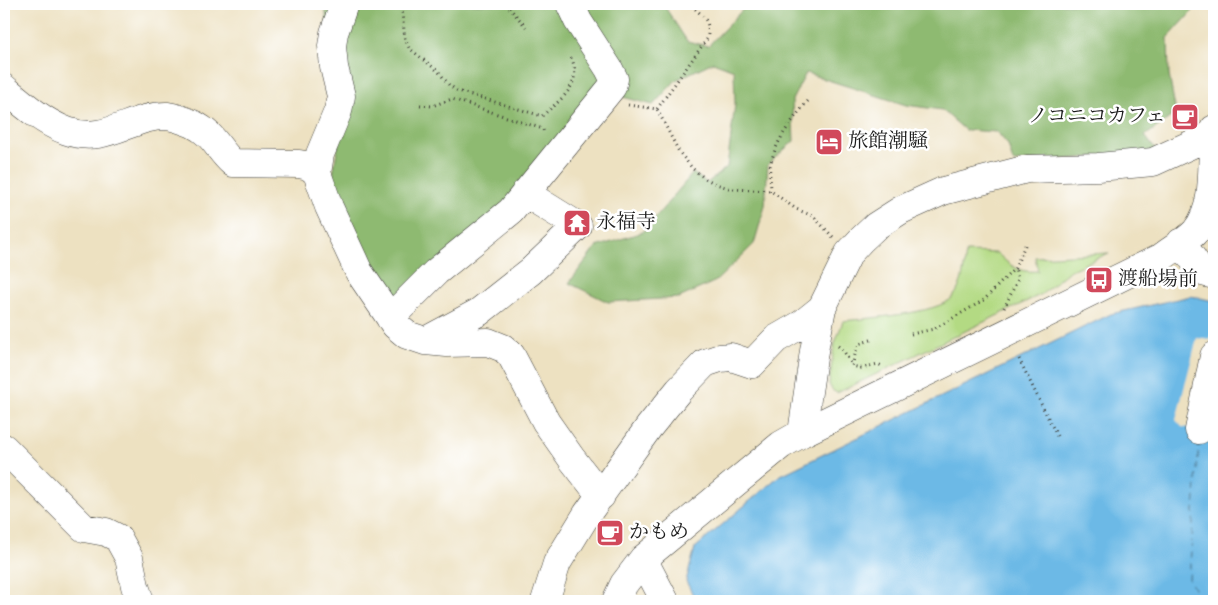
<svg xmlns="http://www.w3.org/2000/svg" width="1218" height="605" font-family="'Sorts Mill Goudy','Noto Serif JP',serif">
<rect width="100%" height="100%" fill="#fff"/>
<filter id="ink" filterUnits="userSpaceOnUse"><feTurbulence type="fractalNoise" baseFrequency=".02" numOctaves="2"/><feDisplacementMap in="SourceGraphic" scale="10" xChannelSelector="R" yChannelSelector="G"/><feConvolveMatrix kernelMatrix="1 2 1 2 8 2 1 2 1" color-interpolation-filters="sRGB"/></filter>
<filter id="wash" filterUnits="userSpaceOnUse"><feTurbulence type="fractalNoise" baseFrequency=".0096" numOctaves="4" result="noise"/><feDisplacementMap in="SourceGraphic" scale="20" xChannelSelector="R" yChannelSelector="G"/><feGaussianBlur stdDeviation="1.12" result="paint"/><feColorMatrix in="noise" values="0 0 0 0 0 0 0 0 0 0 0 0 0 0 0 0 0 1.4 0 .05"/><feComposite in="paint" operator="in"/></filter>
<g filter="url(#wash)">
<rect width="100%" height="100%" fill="#ede1c1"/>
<!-- green -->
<path fill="#b3da83" stroke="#687b50" d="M966,252l31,1c14,13 21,20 41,18l-3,-14 74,-4 -40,18 -27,23 -205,99 -5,-3 -3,-6 5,-38 9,-25c24,-3 95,-7 110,-24 10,-12 11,-30 13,-45z"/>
<!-- forest -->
<path fill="#8eba71" stroke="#556b46" d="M325,4h338l24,37 21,5 40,-42h451l-31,34 1,37 7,38 -31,23 13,17 -145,9 -5,-17 -11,-13 -32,-2 -23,-20 -36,-5 -100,-32 -14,27 2,41 -26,23 -3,42 -11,38 -38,37 -37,17 -71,4 -39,-19 27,-36 47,-15 50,-59 14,10 20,-16 8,-63 -1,-34 -21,-8 -37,18 -23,25 -53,-14 -96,118 -114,95 -61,-105 10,-61z"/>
<!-- water -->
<path fill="#6cb9e6" stroke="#446a81" d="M1191,296l23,5v300h-518l-10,-20 9,-33 84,-72 332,-162z"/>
<!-- pier -->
<path fill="#ede1c1" d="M1214,311v121l-32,-5 -6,-7 21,-82 13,2z"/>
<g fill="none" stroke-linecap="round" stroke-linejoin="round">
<!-- ferry -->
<path stroke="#3c5b6d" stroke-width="1" stroke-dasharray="6 5" stroke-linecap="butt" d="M1199,442l-10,137 11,22"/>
</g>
</g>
<g filter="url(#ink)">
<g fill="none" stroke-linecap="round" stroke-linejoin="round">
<defs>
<path id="minor" d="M4,88c19,16 39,34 63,43 39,14 64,-16 100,-15 8,1 19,5 26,8 22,11 24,25 40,39l66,1 10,2 8,7 12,34 30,65 36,53 12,10 18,6 22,2 41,-1 15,6 8,7 35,67 26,37 29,37
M317,173l3,-19 18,-43 3,-15 -7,-29 -2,-21 2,-13 10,-29
M1181,242l21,30 12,3
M390,318l46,-46 75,-61 101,-124 2,-8 -5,-10 -31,-48 -8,-17
M425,341l54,-29 52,-41 47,-45 -53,-33
M1199,430l15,-74
M802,433l12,-82 8,-43 27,-55 12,-13 15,-14 25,-16 42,-19 84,-22 71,-2 55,-5 61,-28
M4,448l80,80 22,4 12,6 11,20 6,28 5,15
M643,559l22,42
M545,601l12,-38 30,-49 62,-87 30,-37 26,-27 15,-5 11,-1 21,7 24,-25 26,-15 20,-16
M616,601l8,-17 19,-25 138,-114 21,-12 360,-176c10,-8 25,-16 34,-26 22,-28 14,-69 18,-102"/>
</defs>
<!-- minor casing -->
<use href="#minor" stroke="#3b3a35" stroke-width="29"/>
<!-- path -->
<path stroke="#3b3a35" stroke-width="3" stroke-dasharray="1 4" stroke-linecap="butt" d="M397,4l5,9 3,26 4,9 30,24 10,13 9,6 84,25c19,-17 43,-32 28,-61
M506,4l20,23
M420,105l12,1 20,-7 91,30 1,5
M628,105l29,4 22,43 14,17 10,8 13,7 16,5 39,2 25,18 17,7 20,21
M657,109l50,-70c5,-19 -5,-23 -17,-35
M771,191c0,-8 -2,-17 -1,-24 5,-26 22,-47 38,-66
M1004,308l14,-29 -3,-11
M911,334l23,-5 50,-29 31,-32 11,-25
M871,340l-13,4 -6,22 9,2 17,-4 6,3
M838,346l5,4 9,15
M1019,359l38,77"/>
<!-- minor -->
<use href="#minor" stroke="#fff" stroke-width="28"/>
</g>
</g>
<!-- icons -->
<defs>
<symbol id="cafe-square" viewBox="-11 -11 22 22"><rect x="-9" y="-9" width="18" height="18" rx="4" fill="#d1495b" stroke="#fff"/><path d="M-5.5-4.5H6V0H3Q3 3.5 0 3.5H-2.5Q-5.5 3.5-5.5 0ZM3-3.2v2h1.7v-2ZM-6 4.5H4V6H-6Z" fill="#fff"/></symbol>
<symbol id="hotel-square" viewBox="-11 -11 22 22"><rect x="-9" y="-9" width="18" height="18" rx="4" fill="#d1495b" stroke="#fff"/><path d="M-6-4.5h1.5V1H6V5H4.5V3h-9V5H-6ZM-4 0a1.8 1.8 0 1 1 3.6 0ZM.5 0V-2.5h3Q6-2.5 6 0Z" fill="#fff"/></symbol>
<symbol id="temple-square" viewBox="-11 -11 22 22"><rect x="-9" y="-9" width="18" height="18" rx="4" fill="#d1495b" stroke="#fff"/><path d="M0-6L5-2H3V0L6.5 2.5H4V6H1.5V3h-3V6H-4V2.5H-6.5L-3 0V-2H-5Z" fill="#fff"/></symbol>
<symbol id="bus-square" viewBox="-11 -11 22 22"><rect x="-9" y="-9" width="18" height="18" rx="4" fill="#d1495b" stroke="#fff"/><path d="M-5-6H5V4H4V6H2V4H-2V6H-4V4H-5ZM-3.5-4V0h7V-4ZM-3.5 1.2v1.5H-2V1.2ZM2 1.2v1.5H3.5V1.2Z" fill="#fff"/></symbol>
</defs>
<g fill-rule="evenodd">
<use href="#cafe-square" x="1169" y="101" width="32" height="32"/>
<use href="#hotel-square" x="813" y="126" width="32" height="32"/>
<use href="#temple-square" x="561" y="207" width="32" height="32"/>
<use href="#bus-square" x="1083" y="264" width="32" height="32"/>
<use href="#cafe-square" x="594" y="517" width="32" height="32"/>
</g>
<g text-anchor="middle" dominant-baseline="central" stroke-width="5" stroke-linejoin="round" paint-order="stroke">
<!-- poi labels -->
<g font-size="20" fill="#1c1c1c" stroke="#fff" text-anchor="start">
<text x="1166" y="117" text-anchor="end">ノコニコカフェ</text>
<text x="848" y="142">旅館潮騒</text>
<text x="596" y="223">永福寺</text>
<text x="1118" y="280">渡船場前</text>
<text x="629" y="533">かもめ</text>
</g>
</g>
<!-- margin -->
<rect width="1218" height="605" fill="none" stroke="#fff" stroke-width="20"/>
</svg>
